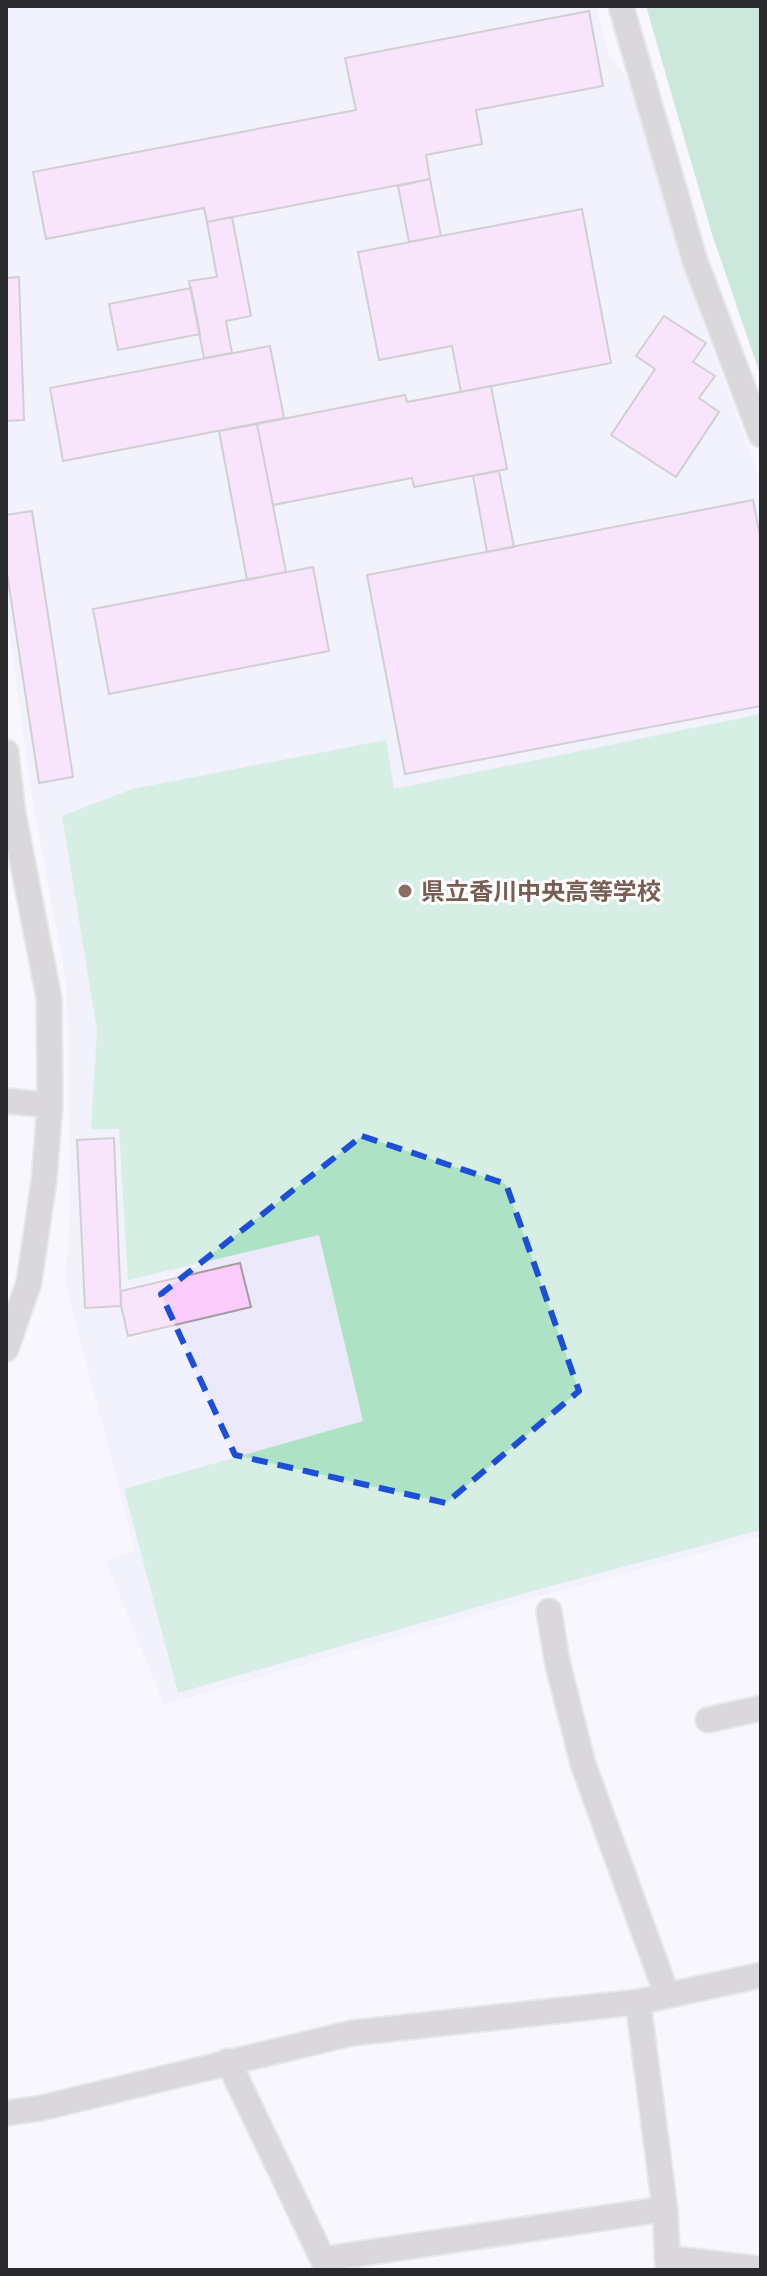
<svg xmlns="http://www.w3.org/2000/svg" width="767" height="2276" font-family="'Asap Condensed','Noto Sans JP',sans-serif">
<rect width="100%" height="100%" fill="#f8f7fe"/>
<!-- built -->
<path fill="#eceafa" d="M6,6h590l12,47 28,37 46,175 79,218v1054l-235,63 -362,105 -58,-144 29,-11 -69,-265 4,-83 -3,-216 -35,-189 -26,-190z"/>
<!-- green -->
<path fill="#ade3c4" d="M761,714v816l-232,62 -351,101 -54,-204 239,-68 -44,-186 -191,45 -9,-151h-28l6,-99 -35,-214 70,-27 254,-49 8,49z"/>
<!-- forest -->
<path fill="#97d3b1" d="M646,6h115v371l-49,-143z"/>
<!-- building -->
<path fill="#f9ccf9" stroke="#a29ca2" stroke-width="2" d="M589,11l14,75 -127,24 6,34 -56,11 4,24 -223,43 -3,-14 -158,31 -13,-67 323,-62 -11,-52z
M430,179l11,57 -32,6 -11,-56z
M582,209l29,154 -150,29 -9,-46 -73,14 -21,-108z
M232,217l19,99 -25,5 6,32 -28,5 -15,-77 28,-4 -10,-55z
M19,277l5,143 -18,1v-143z
M191,288l9,46 -82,16 -9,-46z
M664,316l42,27 -13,19 22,14 -16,22 20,14 -43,65 -65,-42 44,-66 -19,-13z
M270,346l14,72 -221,43 -13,-73z
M491,386l16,83 -93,18 -2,-9 -139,27 -16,-81 148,-29 2,7z
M257,424l29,148 -39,8 -28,-149z
M499,471l15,76 -27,5 -14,-76z
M753,500l8,41v165l-356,68 -38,-199z
M32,511l41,266 -34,6 -33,-216v-52z
M313,567l16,84 -220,43 -16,-85z
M114,1138l7,168 -36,2 -8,-168z
M240,1263l11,44 -123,29 -7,-30v-15z"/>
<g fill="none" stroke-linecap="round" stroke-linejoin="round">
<defs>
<path id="street" d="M621,6l74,255 66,174
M6,752l7,61 36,185 1,107 -6,75 -15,102 -23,67
M6,1101l44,4
M549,1611l8,50 26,103 84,231
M708,1720l53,-12
M638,2002l27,207 3,61
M228,2061l100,209
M6,2113l35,-5 311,-75 286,-31 123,-27
M667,2258l94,11
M324,2259l341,-50"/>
</defs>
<!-- street casing -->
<use href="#street" stroke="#d3d2d8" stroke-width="28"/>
<!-- street -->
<use href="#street" stroke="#b5b1b1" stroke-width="24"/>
</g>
<!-- marked area -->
<path d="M0 0H767V2276H0ZM362,1136l144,48 73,207 -133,112 -211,-48 -74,-161z" fill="#f8f7fe" fill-opacity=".55" fill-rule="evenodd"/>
<path fill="none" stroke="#1d4ed8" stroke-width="6" stroke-dasharray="16 10" stroke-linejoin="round" d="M362,1136l144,48 73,207 -133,112 -211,-48 -74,-161z"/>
<!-- markers -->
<circle fill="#8d6e63" stroke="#fff" stroke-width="3" cx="405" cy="891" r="8"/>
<g text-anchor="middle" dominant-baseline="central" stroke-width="6" stroke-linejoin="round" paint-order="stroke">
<!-- education labels -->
<g font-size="24" font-weight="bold" fill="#785e54" stroke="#fff" text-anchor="start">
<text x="421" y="891">県立香川中央高等学校</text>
</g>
</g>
<!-- border -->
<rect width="767" height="2276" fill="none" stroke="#2a292c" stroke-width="16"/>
</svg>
